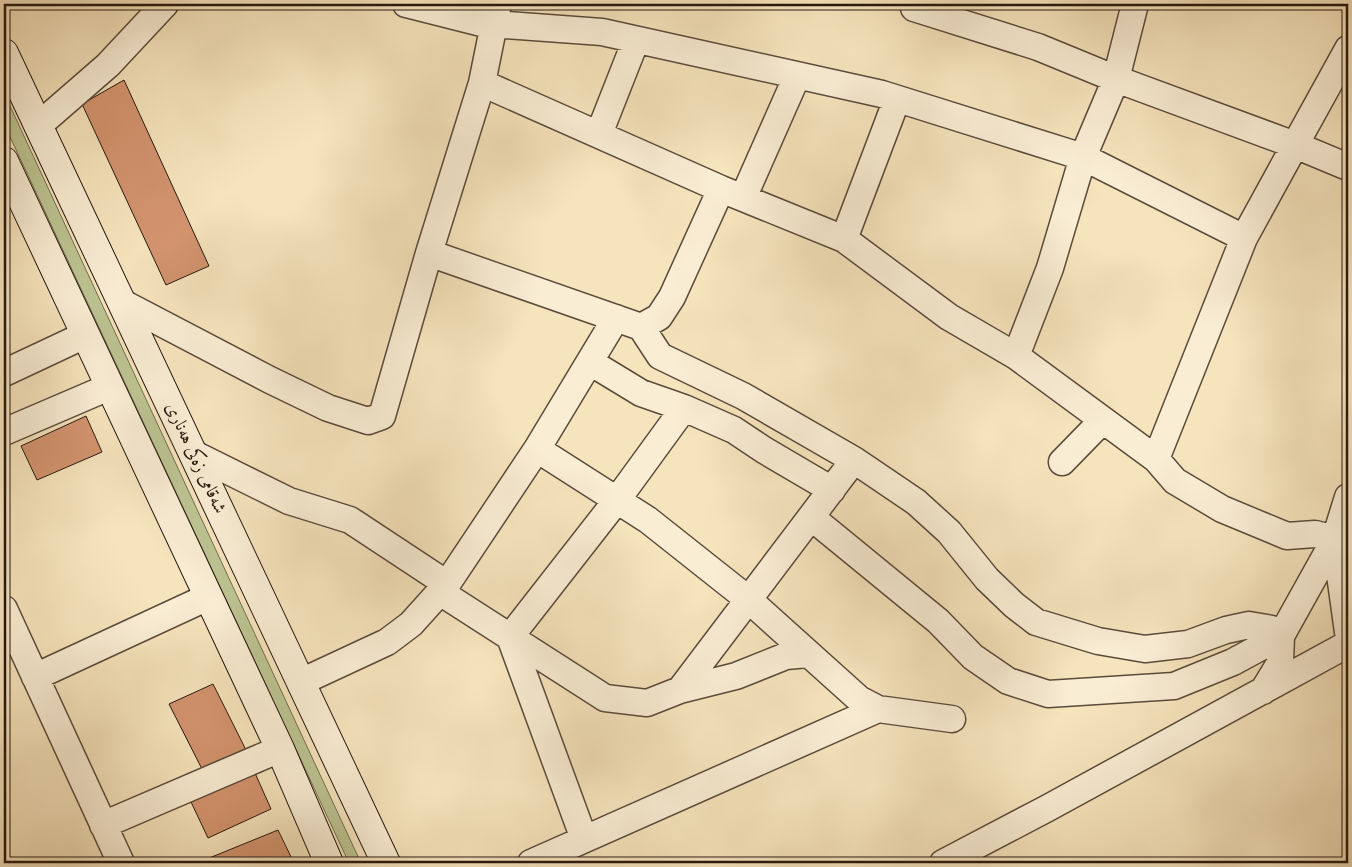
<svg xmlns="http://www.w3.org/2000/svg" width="1352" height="867" font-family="'IM FELL French Canon',Amiri,serif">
<rect width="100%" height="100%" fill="#f6e4bd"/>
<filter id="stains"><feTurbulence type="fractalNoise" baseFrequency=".004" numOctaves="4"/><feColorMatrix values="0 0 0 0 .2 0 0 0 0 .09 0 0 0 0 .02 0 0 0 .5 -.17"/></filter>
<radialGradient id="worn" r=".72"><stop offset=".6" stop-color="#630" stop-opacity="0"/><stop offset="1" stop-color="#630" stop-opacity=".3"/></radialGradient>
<!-- green -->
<path fill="#bcc492" stroke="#726e51" d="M4,93l357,770h-12l-345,-739z"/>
<!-- building -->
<path fill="#d3946f" stroke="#271810" d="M124,80l85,186 -43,19 -84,-181z
M86,416l16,36 -65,28 -16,-34z
M213,684l33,66 -43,21 -34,-67z
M255,773l16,36 -63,29 -17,-36z
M278,830l16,33h-97z"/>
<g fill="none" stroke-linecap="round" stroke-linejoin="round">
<defs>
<path id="street" d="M406,4l87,22 13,-1 96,7 280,62 201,63 161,81 51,-93 53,22
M916,4l-2,4 124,39 78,32 179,66 53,-96
M482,83l239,106 123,50
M897,99l-53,140 105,78 67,39 87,64 53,39 19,22 47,28 65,27 28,-2 33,8
M39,125l69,-60 57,-61
M599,134l37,-94
M743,198l54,-122
M429,253l212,74 18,-10 13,-20 49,-108
M123,303l147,77 58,28 40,13 14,-5 47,-163 53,-170 16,-79
M641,327l19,29 83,40 111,64 62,42 33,30 38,47 27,26 22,17 62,19 47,8 43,-5 38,-14 23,-5 23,4 9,7 -48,26 -59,24 -126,8 -40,-13 -35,-24 -35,-36 -127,-104
M1016,356l34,-88 33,-111 33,-78 19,-75
M590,362l51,31 43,15 50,22 30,20 68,40
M4,373l81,-38
M4,432l105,-45
M537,449l111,71 101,80 110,99 19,10 74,10
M194,454l95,47 61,19 97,64
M1156,459l88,-221
M1062,462l41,-42
M1335,539l13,93
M440,592l165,106 42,5 33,-13 56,-14 50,-20 22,-2
M4,609l117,254
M35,677l173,-80
M301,682l86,-40 24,-18 36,-40 90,-135 79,-131
M680,690l174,-230
M1263,691l17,-28 1,-27 54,-97 13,-42
M103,825l177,-76
M584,839l-74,-202 107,-137 67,-92
M531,863l347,-154
M943,863l103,-54 302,-165"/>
<path id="secondary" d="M4,53l382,810
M4,161l276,588 49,114"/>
</defs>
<!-- street casing -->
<use href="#street" stroke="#5b4b3b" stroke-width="29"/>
<!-- secondary casing -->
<use href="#secondary" stroke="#271810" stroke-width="30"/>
<!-- street -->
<use href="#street" stroke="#f9edd4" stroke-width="26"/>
<!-- secondary -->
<use href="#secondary" stroke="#f9edd4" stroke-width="28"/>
</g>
<g text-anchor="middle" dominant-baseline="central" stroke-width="4.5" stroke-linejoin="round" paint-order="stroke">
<!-- street labels -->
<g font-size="18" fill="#271810" stroke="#f9edd4">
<text transform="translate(196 458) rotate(65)">شەقامی زەکی هەناری</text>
</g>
</g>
<!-- margin -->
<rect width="1352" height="867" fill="none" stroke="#f6e4bd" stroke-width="20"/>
<rect x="5" y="5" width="1342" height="857" fill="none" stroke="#271810" stroke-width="2.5"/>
<rect x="10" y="10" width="1332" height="847" fill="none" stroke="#271810"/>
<rect width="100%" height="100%" filter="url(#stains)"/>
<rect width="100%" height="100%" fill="url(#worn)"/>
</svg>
